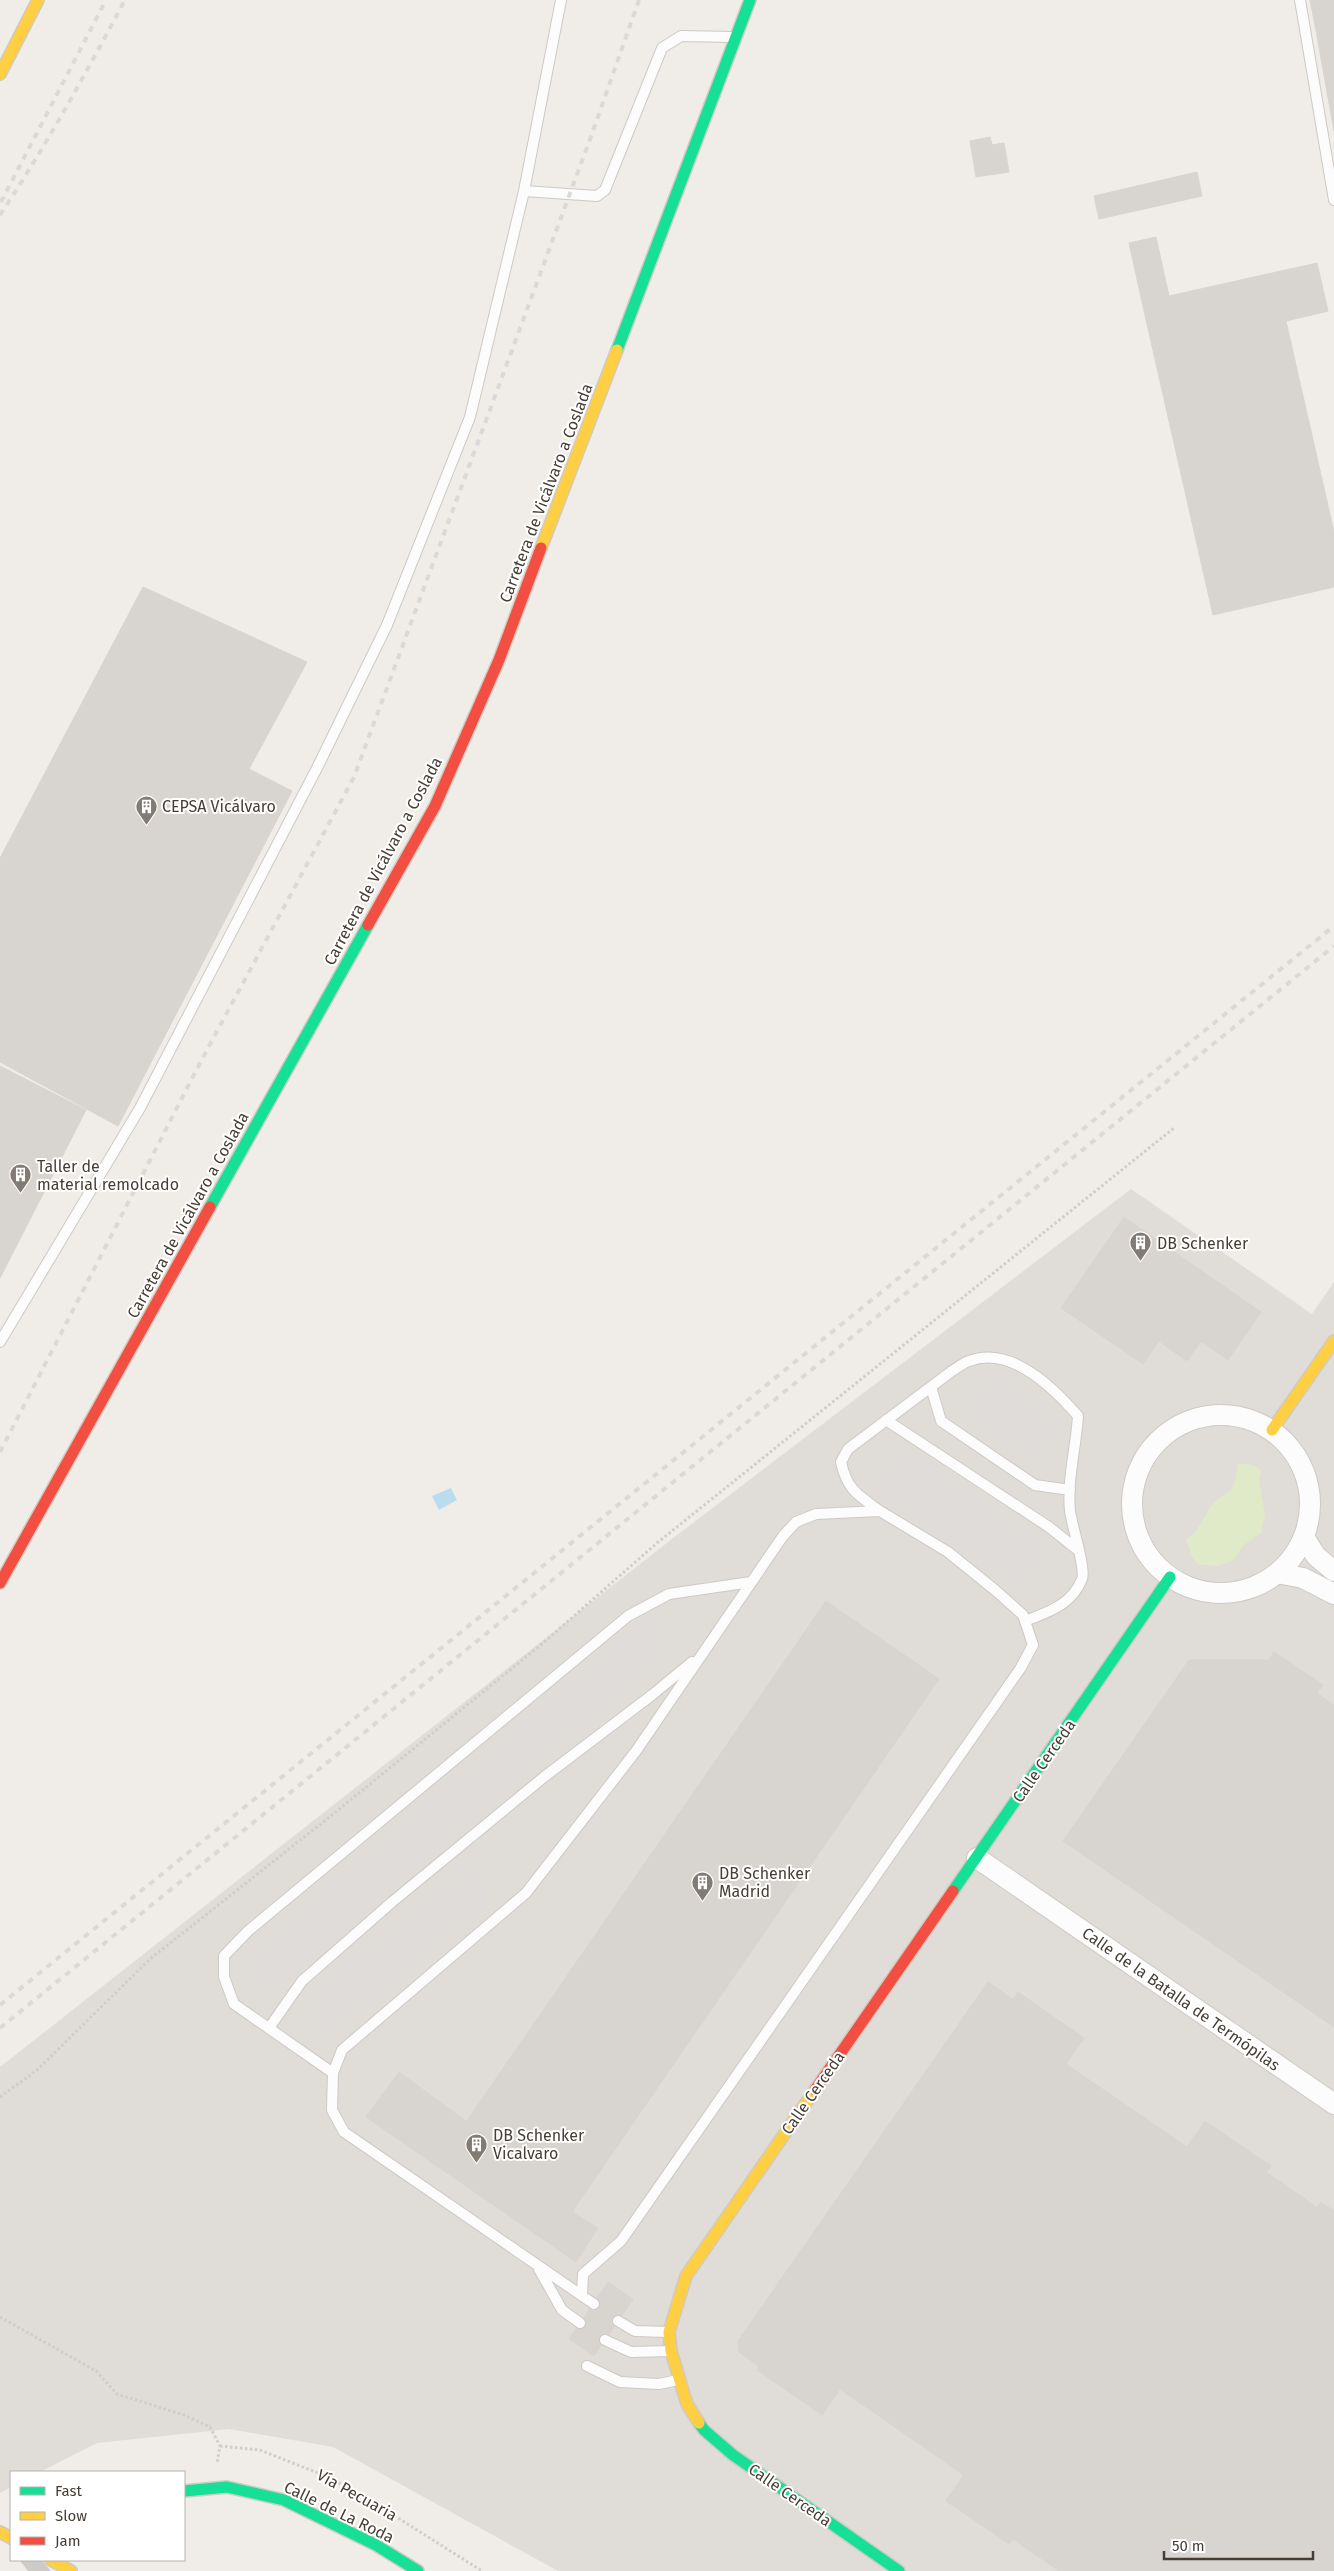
<svg xmlns="http://www.w3.org/2000/svg" width="1334" height="2571" font-family="'Fira Sans',sans-serif">
<rect width="100%" height="100%" fill="#f0ede9"/>
<!-- industrial -->
<path fill="#e0dcd7" d="M1131,1189l181,125 22,-32v1289h-776l-225,-124 -104,-18 -132,14 -57,29h-29v15l-11,6v-426l668,-525z"/>
<!-- green -->
<path fill="#e0eac9" d="M1238,1463l16,2 7,6 -2,10 6,34 -4,18 -17,12 -11,16 -16,5 -19,-2 -6,-7 -6,-18 8,-5 19,-31 17,-12 5,-9z"/>
<!-- parking -->
<path fill="#dfdcd9" d="M989,1370l78,54 -31,44 -78,-54z
M901,1442l153,107 -31,47 -158,-110z
M649,1612l11,2 -5,53 -393,333 -8,-8 3,-48z
M494,1843l-7,63 -158,133 -13,1 4,-55z"/>
<!-- water -->
<path fill="#b9ddef" d="M451,1488l6,12 -18,10 -7,-14z"/>
<!-- building -->
<path fill="#d8d4d0" stroke="#d8d4cf" d="M1310,0h24v33l-17,3z
M1334,33v46l-9,2 -8,-45z
M1334,79v52l-9,-50z
M990,137l2,8 12,-2 5,29 -33,5 -6,-36z
M1197,172l5,24 -103,23 -5,-23z
M1156,237l13,59 -27,6 -13,-59z
M1317,263l11,48 -42,10 48,211v55l-121,28 -71,-313z
M143,587l164,75 -58,107 43,22 -174,335 -118,-64v-204z
M0,1066l86,44 -86,168z
M1124,1217l137,95 -33,48 -27,-19 -14,20 -28,-20 -16,23 -82,-56z
M826,1601l113,78 -361,524 -112,-81z
M1274,1652l49,33 -6,8 -48,-33z
M1189,1660h80l65,45v322l-271,-186z
M988,1982l91,63 -18,26 121,83 19,-27 133,92v352h-275l-109,-76 18,-26 -124,-86 -20,29 -85,-60 -1,-11z
M1018,1992l66,46 -5,7 -66,-46z
M1066,2064l121,83 -5,7 -121,-83z
M399,2072l179,131 -6,9 26,16 -22,34 -210,-145z
M1205,2121l66,45 -5,7 -65,-46z
M1321,2202l13,9v8l-17,-11z
M608,2282l25,17 -39,57 -25,-17z
M759,2367l65,45 -2,3 -65,-45z
M844,2383l124,86 -4,6 -124,-86z
M950,2495l63,44 -4,5 -63,-43z"/>
<g fill="none" stroke-linecap="round" stroke-linejoin="round">
<!-- secondary-tunnel -->
<path stroke="#cecac5" stroke-width="28" stroke-dasharray="28 14" stroke-linecap="butt" d="M28,2571l14,-11"/>
<defs>
<path id="lane" d="M1300,0l34,200
M524,191l73,5 8,-6 57,-142 19,-12 52,1
M0,1342l140,-234 178,-342 69,-141 83,-208 54,-226 37,-191
M931,1387l10,34 94,64 35,5
M886,1420l163,107 29,23
M880,1511c-22,-16 -33,-21 -39,-49l7,-13 104,-78c5,-3 11,-8 17,-10 41,-16 84,26 109,55 -2,32 -11,63 -8,95 2,15 16,58 12,68 -10,26 -34,33 -57,42
M269,2028l33,-47 90,-79 152,-125 108,-82 40,-33
M333,2073l-99,-69 -10,-27v-21l24,-25 380,-315 41,-22 82,-12
M539,2269l23,41 18,13
M582,2296l1,-22 38,-33 399,-572 13,-24 -10,-30 -28,-25 -47,-38 -68,-41 -64,3 -20,8 -13,14 -147,215 -110,142 -184,157 -9,23 -1,37 12,22 250,172
M618,2321l17,10 33,1
M605,2340l26,12 38,-1
M587,2366l33,16 39,2 19,-4"/>
<path id="street" d="M1132 1504a89 89 0 1 1 178 0a89 89 0 1 1-178 0Z
M1304,1537l12,19 18,15
M1277,1573l26,5 31,16
M977,1858l357,246"/>
<path id="fast" d="M617,350l133,-350
M210,1207l158,-282
M953,1891l217,-314
M699,2423l5,7 29,25 166,116
M184,2491l43,-4 57,13 92,45 42,26"/>
<path id="slow" d="M0,74l38,-74
M541,548l76,-198
M1272,1430l62,-89
M699,2423l-12,-19 -16,-53 -2,-19 17,-56 129,-186
M0,2532l11,6
M51,2560l20,11"/>
<path id="jam" d="M368,925l67,-119 64,-146 42,-112
M0,1583l210,-376
M815,2090l138,-199"/>
</defs>
<!-- lane casing -->
<use href="#lane" stroke="#cdc9c5" stroke-width="12"/>
<!-- street casing -->
<use href="#street" stroke="#cdc9c5" stroke-width="22"/>
<!-- fast casing -->
<use href="#fast" stroke="#d0cac0" stroke-width="14"/>
<!-- slow casing -->
<use href="#slow" stroke="#d0cac0" stroke-width="14"/>
<!-- jam casing -->
<use href="#jam" stroke="#d0cac0" stroke-width="14"/>
<!-- path -->
<path stroke="#d1cdca" stroke-width="3" stroke-dasharray="2.5 2.5" stroke-linecap="butt" d="M0,2097l36,-26 114,-112 177,-140 215,-175 115,-101 517,-415
M0,2317l96,54 21,23 67,21 26,12 10,19 -3,18
M220,2446l40,4 68,27 40,22 114,72"/>
<!-- lane -->
<use href="#lane" stroke="#fdfcfc" stroke-width="10"/>
<!-- street -->
<use href="#street" stroke="#fdfcfc" stroke-width="20"/>
<!-- fast -->
<use href="#fast" stroke="#16e098" stroke-width="11"/>
<!-- slow -->
<use href="#slow" stroke="#ffcf43" stroke-width="11"/>
<!-- jam -->
<use href="#jam" stroke="#f24e42" stroke-width="11"/>
<!-- rail -->
<path stroke="#d9d9d8" stroke-width="4" stroke-dasharray="6 6" stroke-linecap="butt" d="M1,202l105,-202
M0,215c46,-69 86,-142 125,-215
M0,1452l201,-391 153,-284 235,-635 50,-142
M0,2005l1334,-1079
M0,2028l1334,-1082"/>
</g>
<!-- icons -->
<defs>
<symbol id="building-pin" viewBox="-11 -11 22 30"><path d="M0 17L-7.5 6A9.5 9.5 0 1 1 7.5 6Z" fill="#827b74" stroke="#fff"/><path d="M-4-6H4V6H1V3H-1V6H-4ZM-2.5-4.3h1.7v1.8h-1.7ZM.8-4.3h1.7v1.8H.8ZM-2.5-1h1.7V.8h-1.7ZM.8-1h1.7V.8H.8Z" fill="#fff"/></symbol>
</defs>
<g fill-rule="evenodd">
<use href="#building-pin" x="134" y="794" width="25" height="34"/>
<use href="#building-pin" x="8" y="1162" width="25" height="34"/>
<use href="#building-pin" x="1128" y="1230" width="25" height="34"/>
<use href="#building-pin" x="690" y="1870" width="25" height="34"/>
<use href="#building-pin" x="464" y="2132" width="25" height="34"/>
</g>
<g text-anchor="middle" dominant-baseline="central" stroke-width="4" stroke-linejoin="round" paint-order="stroke">
<!-- street labels -->
<g font-size="16" fill="#463e35" stroke="#fff">
<text transform="translate(546 493) rotate(-69)">Carretera de Vicálvaro a Coslada</text>
<text transform="translate(383 861) rotate(-62)">Carretera de Vicálvaro a Coslada</text>
<text transform="translate(188 1215) rotate(-61)">Carretera de Vicálvaro a Coslada</text>
<text transform="translate(1044 1761) rotate(-55)">Calle Cerceda</text>
<text transform="translate(1181 1999) rotate(35)">Calle de la Batalla de Termópilas</text>
<text transform="translate(813 2093) rotate(-55)">Calle Cerceda</text>
<text transform="translate(357 2495) rotate(29)">Vía Pecuaria</text>
<text transform="translate(790 2495) rotate(35)">Calle Cerceda</text>
<text transform="translate(339 2512) rotate(26)">Calle de La Roda</text>
</g>
<!-- poi labels -->
<g font-size="16" fill="#463e35" stroke="#fff" text-anchor="start">
<text x="162" y="806">CEPSA Vicálvaro</text>
<text x="37" y="1166">Taller de<tspan x="37" dy="18">material remolcado</tspan></text>
<text x="1157" y="1243">DB Schenker</text>
<text x="719" y="1873">DB Schenker<tspan x="719" dy="18">Madrid</tspan></text>
<text x="493" y="2135">DB Schenker<tspan x="493" dy="18">Vicalvaro</tspan></text>
</g>
</g>
<!-- legend -->
<rect x="10" y="2471" width="175" height="90" fill="#ffffff" stroke="#b5b2ae"/>
<rect x="20" y="2487" width="25" height="8" fill="#16e098" stroke="#b5b2ae"/>
<text x="55" y="2496" font-size="15" fill="#463e35">Fast</text>
<rect x="20" y="2512" width="25" height="8" fill="#ffcf43" stroke="#b5b2ae"/>
<text x="55" y="2521" font-size="15" fill="#463e35">Slow</text>
<rect x="20" y="2537" width="25" height="8" fill="#f24e42" stroke="#b5b2ae"/>
<text x="55" y="2546" font-size="15" fill="#463e35">Jam</text>
<!-- scale -->
<path d="M1164 2551v8h149v-8" fill="none" stroke="#463e35" stroke-width="2.5"/>
<text x="1172" y="2551" font-size="15" fill="#463e35" stroke="#ffffff" stroke-width="4" paint-order="stroke">50 m</text>
</svg>
